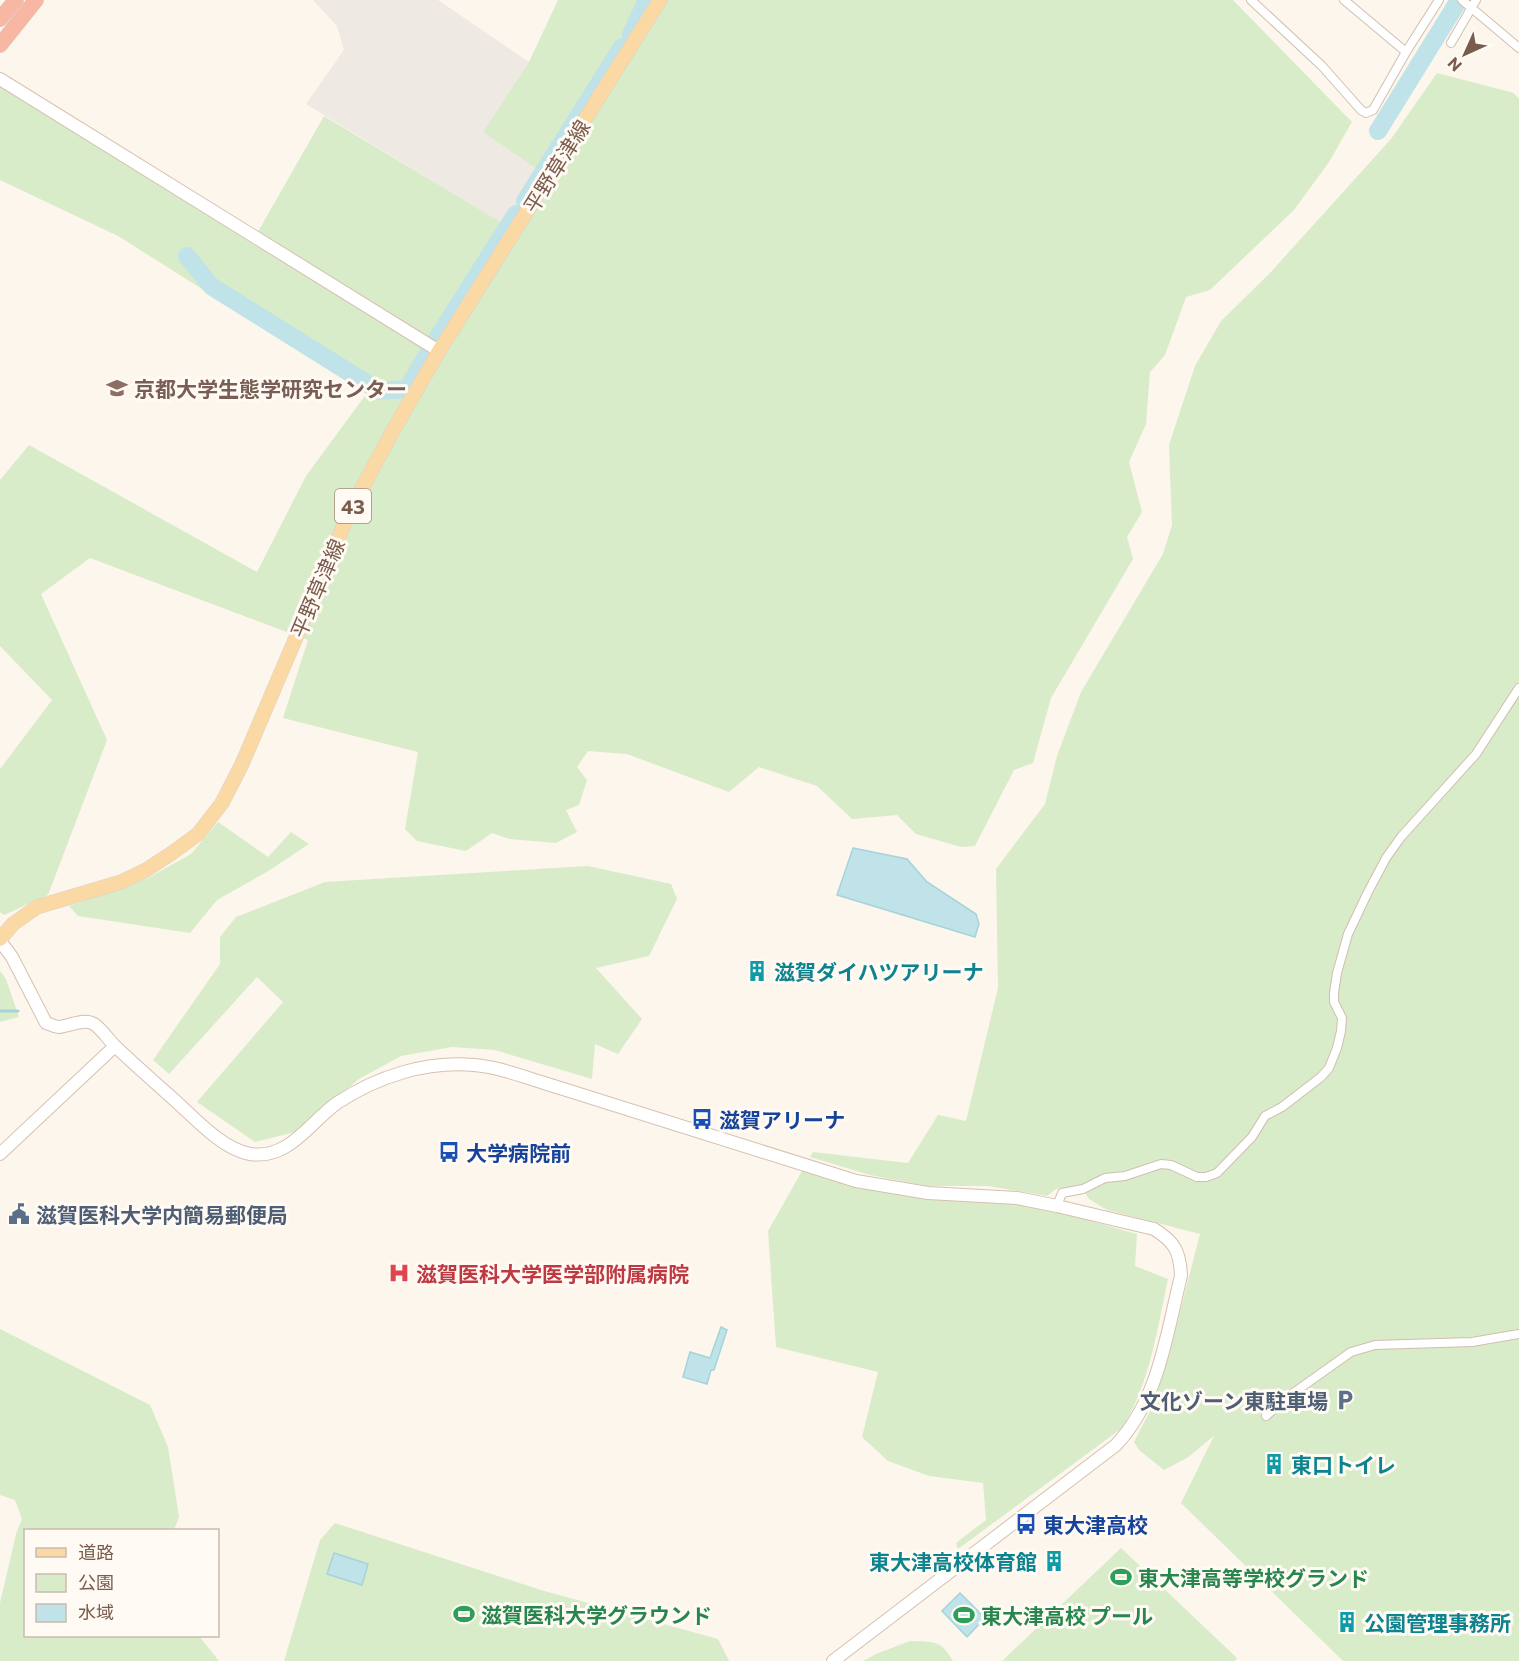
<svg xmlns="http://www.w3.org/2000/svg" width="1519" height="1661" font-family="Commissioner,'Noto Sans JP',sans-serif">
<rect width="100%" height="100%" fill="#fdf6ec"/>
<!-- industrial -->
<path fill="#efe9e4" d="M313,0h125l91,62 -45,70 63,44 -34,54 -207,-126 38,-54 -7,-24z"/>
<!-- green -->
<path fill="#d8ecc9" d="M558,0h675l119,122 -23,40 -35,48 -84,80 -24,7 -21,58 -15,17 -4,52 -17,38 13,50 -15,25 6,22 -82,139 -18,65 -19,7 -39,76 -14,1 -45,-13 -19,-19 -45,4 -35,-33 -58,-19 -30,25 -102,-38 -39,-3 -11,16 10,13 -8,25 -13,5 11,22 -21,11 -47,-4 -17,-6 -26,18 -49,-10 -12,-12 13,-77 -135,-34 25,-78 -218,-82 -49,36 66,146 -59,155 -44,20 -4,-3v-143l52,-69 -52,-54v-166l29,-35 228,127 49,-96 61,-83 -249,-157 -118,-56v-101l255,158 69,-121 188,113 35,-53 -64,-44 46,-70z
M1437,73l77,20 5,6v1562h-176l-162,-158 33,-67 -27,22 -23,12 -25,-20 -5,-8 17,-33 18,-55 31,-120 -93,-24 -18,-11 -9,-14 -24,4 -9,7 -59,-10h-61l-57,-11 -60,-18 3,-5 95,11 30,-48 28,6 32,-133 -2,-119 49,-65 12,-48 24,-64 82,-138 9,-29 -3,-80 26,-79 26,-45 48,-47 122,-135z
M218,822l50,35 23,-25 18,12 -39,26 -53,30 -27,33 -112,-17 -9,-10 79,-28 43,-24z
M588,866l83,18 6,15 -28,57 -53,12 46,51 -24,35 -23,-10 -3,35 -97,-29 -43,-3 -51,9 -42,23 -64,53 -40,10 -58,-40 86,-100 -26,-25 -88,97 -16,-14 67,-96v-27l16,-20 89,-35z
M0,971l6,8 13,38 -19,5z
M802,1171l52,16 64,11 88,4 56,11 75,21 -2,32 33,13c-11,51 -18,104 -46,149l-164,121 -2,-6 30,-23 -3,-37 -54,-7 -41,-15 -26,-24 16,-65 -102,-25 -8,-116z
M0,1329l150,76 18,42 11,70 -5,13h-148v106h173l20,25h-219v-58l16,-69 6,-15 -7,-19 -15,-5z
M335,1523l206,67 177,49 11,22h-445l36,-121z
M1121,1548l116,110 -2,3h-233z
M910,1641c24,1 30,-2 43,20h-90l13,-7z"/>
<!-- water -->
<path fill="#bfe3e8" stroke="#a5d3da" stroke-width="1.5" d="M853,848l54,11 20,23 49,32 3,10 -4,13 -138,-42z
M721,1327l6,3 -13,40h-3l-4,14 -24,-7 7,-25 20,6z
M334,1553l34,11 -6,21 -35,-11z
M960,1593l25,25 -18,19 -25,-26z"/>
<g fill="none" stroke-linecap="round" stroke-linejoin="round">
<!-- stream -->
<path stroke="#a5d3da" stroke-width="3" d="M0,1011h18"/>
<!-- river -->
<path stroke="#bfe3e8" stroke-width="18" d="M631,34l16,-34
M1378,131l78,-126
M525,201l97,-154
M187,256l24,30 168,105 28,-2 20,-34
M436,340l80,-126"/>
<defs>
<path id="street" d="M1251,0l71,66 39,44 5,3 7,-3 33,-58 33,-52
M1344,0l62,52
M1462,0l57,48
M1451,43l25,-43
M1057,1206l5,-13 21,-4 22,-11 20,-2 36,-12 10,1 26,12h9l11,-4 35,-36 13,-21 17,-9 39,-30 8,-9 8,-20 4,-17 1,-13 -8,-16v-9l3,-20 11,-39 20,-42 18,-34 15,-21 75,-83 43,-66
M1266,1416l23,-20 62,-44 24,-7 97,-3 47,-8"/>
<path id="secondary" d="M0,79l439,272
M0,941l12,16 34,66c4,1 9,4 13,4 11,-1 24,-9 35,-3 8,5 15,17 22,23 18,17 36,33 54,49 22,19 51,53 80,58 39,6 60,-32 87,-51 41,-27 89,-42 137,-38 23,2 45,10 67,17l315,99 72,12 89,5 40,8 97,23c21,13 26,23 27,47 -15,60 -22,123 -65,169l-283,216
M0,1154l115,-108"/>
<path id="primary" d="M0,939l13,-15 24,-17 84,-25 25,-12 26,-17 26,-19 24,-31 20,-39 108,-253 41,-77 48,-83 221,-351"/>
<path id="highway" d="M0,19l16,-19
M0,45l36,-45"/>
</defs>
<!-- street casing -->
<use href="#street" stroke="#d1beb0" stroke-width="10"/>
<!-- secondary casing -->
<use href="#secondary" stroke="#d6c0b0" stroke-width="14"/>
<!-- primary casing -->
<use href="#primary" stroke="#dad1cd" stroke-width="15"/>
<!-- highway casing -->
<use href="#highway" stroke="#dad1cd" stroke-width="16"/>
<!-- street -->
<use href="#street" stroke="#fff" stroke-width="8"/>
<!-- secondary -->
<use href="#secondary" stroke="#fff" stroke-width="12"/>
<!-- primary -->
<use href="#primary" stroke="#fbd9a5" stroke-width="14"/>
<!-- highway -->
<use href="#highway" stroke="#f7b7a3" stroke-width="15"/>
</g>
<!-- icons -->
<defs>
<symbol id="university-bare" viewBox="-9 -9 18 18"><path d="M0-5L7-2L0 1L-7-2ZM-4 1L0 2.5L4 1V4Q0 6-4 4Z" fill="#8d6e63" stroke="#fffaf3" stroke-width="2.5" paint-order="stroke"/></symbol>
<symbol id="building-bare" viewBox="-9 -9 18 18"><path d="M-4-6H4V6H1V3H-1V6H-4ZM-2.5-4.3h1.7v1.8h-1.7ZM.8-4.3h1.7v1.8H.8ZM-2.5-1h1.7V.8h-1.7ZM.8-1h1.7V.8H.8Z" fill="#0f9aa8" stroke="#fffaf3" stroke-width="2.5" paint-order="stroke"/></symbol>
<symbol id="bus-bare" viewBox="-9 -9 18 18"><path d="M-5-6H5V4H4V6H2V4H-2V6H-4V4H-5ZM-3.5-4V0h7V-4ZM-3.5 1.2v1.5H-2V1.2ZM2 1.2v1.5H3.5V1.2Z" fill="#1a4fb4" stroke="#fffaf3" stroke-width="2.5" paint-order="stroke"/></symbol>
<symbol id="civic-bare" viewBox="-9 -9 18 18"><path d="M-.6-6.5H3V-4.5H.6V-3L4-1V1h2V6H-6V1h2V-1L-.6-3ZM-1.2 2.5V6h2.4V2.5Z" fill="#5c6f8a" stroke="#fffaf3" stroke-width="2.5" paint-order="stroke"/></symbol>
<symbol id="hospital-bare" viewBox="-9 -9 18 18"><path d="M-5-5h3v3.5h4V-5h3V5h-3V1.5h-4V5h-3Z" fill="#e0444e" stroke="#fffaf3" stroke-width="2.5" paint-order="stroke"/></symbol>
<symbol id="parking-bare" viewBox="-9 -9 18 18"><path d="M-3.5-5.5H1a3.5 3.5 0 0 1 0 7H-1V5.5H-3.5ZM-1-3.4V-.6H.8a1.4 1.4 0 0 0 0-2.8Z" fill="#5c6f8a" stroke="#fffaf3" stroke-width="2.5" paint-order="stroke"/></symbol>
<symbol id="stadium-bare" viewBox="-9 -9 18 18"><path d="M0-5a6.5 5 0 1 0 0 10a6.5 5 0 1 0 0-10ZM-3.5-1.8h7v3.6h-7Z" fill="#2e9e5b" stroke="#fffaf3" stroke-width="2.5" paint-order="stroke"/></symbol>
</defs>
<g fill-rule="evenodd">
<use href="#university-bare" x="102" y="373" width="30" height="30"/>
<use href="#building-bare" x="742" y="956" width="30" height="30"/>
<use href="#bus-bare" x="687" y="1104" width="30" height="30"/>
<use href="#bus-bare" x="434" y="1137" width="30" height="30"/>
<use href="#civic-bare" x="4" y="1199" width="30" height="30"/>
<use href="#hospital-bare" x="384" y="1258" width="30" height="30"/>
<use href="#parking-bare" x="1330" y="1385" width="30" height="30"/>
<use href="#building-bare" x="1259" y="1449" width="30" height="30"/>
<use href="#bus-bare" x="1011" y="1509" width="30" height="30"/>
<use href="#building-bare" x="1039" y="1546" width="30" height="30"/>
<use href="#stadium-bare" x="1106" y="1562" width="30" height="30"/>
<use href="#stadium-bare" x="449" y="1599" width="30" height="30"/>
<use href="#stadium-bare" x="949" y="1600" width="30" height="30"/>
<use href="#building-bare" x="1332" y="1607" width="30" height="30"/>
</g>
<g text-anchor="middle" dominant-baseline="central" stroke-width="6" stroke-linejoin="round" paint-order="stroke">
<!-- shield labels -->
<rect fill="#fffaf3" stroke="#a28b7f" stroke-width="1.5" x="335" y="489" width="36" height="34" rx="4.5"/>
<g font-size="20" font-weight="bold" fill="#7a5c4d">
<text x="353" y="506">43</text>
</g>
<!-- street labels -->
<g font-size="21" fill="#7a5c4d" stroke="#fffaf3">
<text transform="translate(556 166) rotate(-58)">平野草津線</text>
<text transform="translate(317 588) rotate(-67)">平野草津線</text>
</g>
<!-- education labels -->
<g font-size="21" font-weight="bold" fill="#785e54" stroke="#fffaf3" text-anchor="start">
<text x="134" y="388">京都大学生態学研究センター</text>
</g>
<!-- culture labels -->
<g font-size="21" font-weight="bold" fill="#0d838f" stroke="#fffaf3" text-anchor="start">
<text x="774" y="971">滋賀ダイハツアリーナ</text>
<text x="1291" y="1464">東口トイレ</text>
<text x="1037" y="1561" text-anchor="end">東大津高校体育館</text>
<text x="1364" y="1622">公園管理事務所</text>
</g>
<!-- transit labels -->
<g font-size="21" font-weight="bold" fill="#164399" stroke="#fffaf3" text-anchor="start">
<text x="719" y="1119">滋賀アリーナ</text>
<text x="466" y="1152">大学病院前</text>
<text x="1043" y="1524">東大津高校</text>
</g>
<!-- service labels -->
<g font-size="21" font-weight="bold" fill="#4e5e75" stroke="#fffaf3" text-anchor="start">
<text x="36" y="1214">滋賀医科大学内簡易郵便局</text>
<text x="1328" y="1400" text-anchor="end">文化ゾーン東駐車場</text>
</g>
<!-- health labels -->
<g font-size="21" font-weight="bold" fill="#be3a42" stroke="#fffaf3" text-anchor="start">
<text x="416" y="1273">滋賀医科大学医学部附属病院</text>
</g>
<!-- leisure labels -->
<g font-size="21" font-weight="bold" fill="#27864d" stroke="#fffaf3" text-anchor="start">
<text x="1138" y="1577">東大津高等学校グランド</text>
<text x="481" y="1614">滋賀医科大学グラウンド</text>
<text x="981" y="1615">東大津高校 プール</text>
</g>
</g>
<!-- legend -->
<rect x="24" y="1529" width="195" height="108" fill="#fffaf3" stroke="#cabbb1" stroke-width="1.5"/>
<rect x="36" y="1548" width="30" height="9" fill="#fbd9a5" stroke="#cabbb1" stroke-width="1.5"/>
<text x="78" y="1559" font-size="18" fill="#7a5c4d">道路</text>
<rect x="36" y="1574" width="30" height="18" fill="#d8ecc9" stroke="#cabbb1" stroke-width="1.5"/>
<text x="78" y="1589" font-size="18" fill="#7a5c4d">公園</text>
<rect x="36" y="1604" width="30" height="18" fill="#bfe3e8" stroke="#cabbb1" stroke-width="1.5"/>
<text x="78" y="1619" font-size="18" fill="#7a5c4d">水域</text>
<!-- north arrow -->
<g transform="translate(1465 54) rotate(225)" stroke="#fffaf3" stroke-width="4.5" paint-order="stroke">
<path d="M0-4.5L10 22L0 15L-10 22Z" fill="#7a5c4d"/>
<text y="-9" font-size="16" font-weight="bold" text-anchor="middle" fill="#7a5c4d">N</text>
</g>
</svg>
